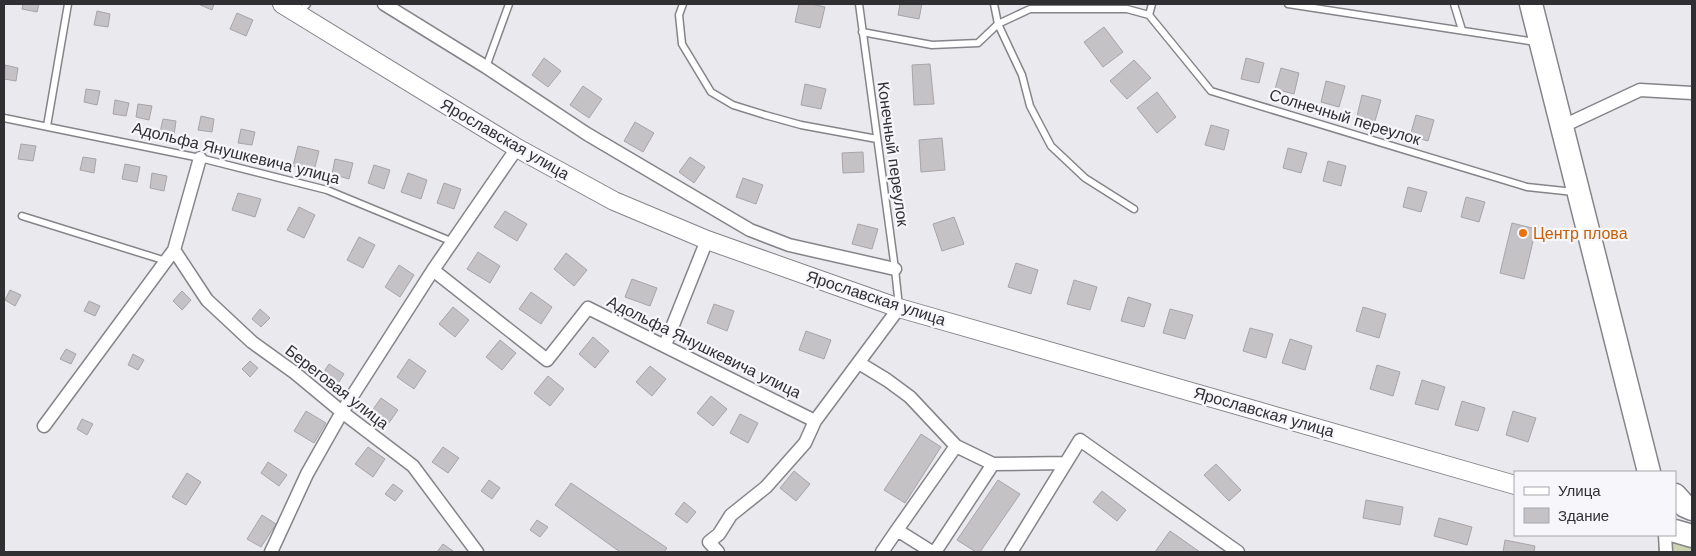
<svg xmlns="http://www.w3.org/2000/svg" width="1696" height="556" font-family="Arial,sans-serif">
<rect width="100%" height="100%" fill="#e9e9ee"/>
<!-- green -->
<path fill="#cbd3b3" d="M1658,535l34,10v7h-34z"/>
<!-- building -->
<path fill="#c5c2c6" stroke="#a8a5a9" d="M23,4h16l-2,8 -15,-3z
M198,4h16l-2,6z
M799,4h12l14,3 -5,21 -25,-6z
M900,4h22l-3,15 -21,-4z
M97,11l13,3 -2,13 -14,-2z
M237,13l16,7 -7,16 -16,-7z
M1104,27l19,25 -20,15 -19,-25z
M544,58l17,13 -13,16 -16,-12z
M1246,58l18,5 -5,20 -18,-4z
M1134,60l17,18 -24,21 -17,-18z
M930,64l4,40 -20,1 -2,-40z
M5,65l13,3 -2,13 -12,-2z
M1281,68l18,5 -5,21 -19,-5z
M1326,81l19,5 -6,21 -18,-5z
M805,84l21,5 -5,20 -20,-4z
M583,86l19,13 -13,19 -19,-13z
M86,89l14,2 -3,14 -13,-3z
M1157,92l19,25 -19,16 -20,-25z
M1362,95l19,5 -6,21 -18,-5z
M115,100l14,3 -3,13 -13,-2z
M138,104l14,2 -3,14 -13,-3z
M1416,115l18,5 -6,21 -18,-5z
M201,116l13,3 -2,13 -14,-2z
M163,119l13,2 -2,14 -14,-3z
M635,122l19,11 -11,19 -19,-11z
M1211,125l18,5 -5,20 -19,-5z
M241,129l14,3 -3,13 -14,-2z
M942,138l3,32 -24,2 -2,-32z
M21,144l15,2 -3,15 -15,-2z
M298,146l21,5 -5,20 -21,-5z
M1288,148l19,5 -6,20 -18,-5z
M863,152l1,20 -21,1 -1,-20z
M83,157l13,2 -2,14 -14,-3z
M690,157l15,10 -11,16 -15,-11z
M335,159l18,4 -4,16 -17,-5z
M1328,161l18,5 -5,20 -18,-5z
M125,164l15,3 -3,15 -15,-3z
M374,165l16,5 -6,19 -16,-6z
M152,173l15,3 -3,15 -14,-3z
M408,173l19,7 -6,19 -20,-7z
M743,178l20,7 -7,19 -20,-7z
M444,183l17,6 -7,20 -17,-6z
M1408,187l19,5 -6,20 -18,-5z
M238,193l23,6 -6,18 -23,-7z
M1466,197l19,5 -6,20 -18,-5z
M299,207l16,8 -11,23 -17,-8z
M505,211l22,13 -10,17 -23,-14z
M954,217l10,27 -22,7 -9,-27z
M1512,223l24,6 -12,50 -24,-6z
M858,224l20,5 -6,20 -20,-5z
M359,237l16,8 -12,23 -16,-8z
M478,252l22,14 -10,17 -23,-14z
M566,253l21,17 -13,16 -20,-17z
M1016,263l22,7 -7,24 -23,-7z
M399,265l15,10 -14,22 -15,-10z
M632,279l25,9 -7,18 -25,-9z
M1074,280l23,7 -7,23 -23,-6z
M10,290l11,5 -6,11 -10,-6z
M182,291l9,9 -9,10 -9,-9z
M531,292l21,15 -11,17 -22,-15z
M1128,297l23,7 -7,23 -23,-6z
M89,301l11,5 -5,10 -11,-5z
M714,304l20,7 -7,20 -20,-8z
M453,307l16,13 -14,17 -16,-13z
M1363,307l23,7 -7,24 -23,-7z
M260,309l10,9 -9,9 -9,-8z
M1170,309l23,6 -8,24 -22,-6z
M1250,328l23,6 -7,24 -23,-7z
M806,331l25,9 -7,19 -25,-9z
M593,337l16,14 -14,17 -16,-14z
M1290,339l22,7 -7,24 -23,-7z
M500,340l16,13 -14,17 -16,-13z
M66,349l10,5 -5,10 -11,-5z
M133,354l11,6 -6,10 -10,-5z
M409,359l17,12 -12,18 -17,-12z
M250,361l8,7 -8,9 -8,-8z
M329,364l15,10 -10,16 -15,-11z
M1377,365l23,7 -7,24 -23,-7z
M650,366l16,13 -14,17 -16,-14z
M548,376l16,13 -14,17 -16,-13z
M1422,380l23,7 -7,23 -23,-6z
M711,396l16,13 -14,17 -16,-13z
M381,398l17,12 -12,17 -17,-12z
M1462,401l23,7 -7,23 -23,-6z
M306,411l20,12 -12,20 -20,-12z
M1513,411l23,7 -8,24 -22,-7z
M740,414l18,9 -10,20 -18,-10z
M82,419l11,5 -6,11 -10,-6z
M921,434l20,13 -36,56 -21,-13z
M368,447l17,12 -12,18 -18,-13z
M443,447l16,11 -11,15 -16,-11z
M268,462l19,13 -8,11 -18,-13z
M1216,464l25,26 -12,11 -25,-26z
M794,471l16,13 -14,17 -16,-13z
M187,473l14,9 -15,23 -14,-8z
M489,480l11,8 -8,11 -11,-8z
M998,480l22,14 -40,58h-4l-19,-12z
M571,483l96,65 -3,4h-44l-65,-47z
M393,484l10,7 -8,10 -10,-7z
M1102,491l24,19 -9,11 -24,-19z
M1366,500l37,7 -3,18 -37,-7z
M684,502l12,10 -9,11 -12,-9z
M262,515l14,9 -15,23 -14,-8z
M1439,518l33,9 -5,18 -33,-9z
M537,520l11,7 -8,10 -10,-7z
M1170,531l30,21h-45z
M1505,540l30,6 -1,6h-31z
M443,544l10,7 -1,1h-15z"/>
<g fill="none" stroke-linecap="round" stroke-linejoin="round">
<defs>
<path id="lane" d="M683,4l-4,11 3,29 29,48 22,13 32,10 36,10 76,14
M859,4l36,265 4,38
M994,4l4,20 24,51 8,31 21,40 34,32 49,31
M1152,4l-3,11 62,76 316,96 47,5
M1288,4l248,38
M1454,4l8,26
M300,13l7,-9
M862,32l70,13 46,-2 20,-19 32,-15h97l22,6
M486,67l23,-63
M4,118l196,40 127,32 126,52
M47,126l21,-122
M22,216l144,45"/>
<path id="street" d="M384,4l102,63 101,67 163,96 39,15 106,24
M1561,127l79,-37 52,3
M174,250l33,50 45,42 43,31 47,39 71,54 64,86
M433,270l114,90 41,-52 227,113 84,-113
M665,345l42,-105
M859,363l28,17 23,17 46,49
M44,426l130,-176 26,-92
M897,530l59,-84 37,18 73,-1
M1665,535l1,17
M271,552l36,-78 35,-62 91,-142 84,-122
M718,552l-9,-10 10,-8 12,-19 35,-28 39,-44 10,-22
M882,552l15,-22 35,22
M935,552l58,-88
M1011,552l69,-112 158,112"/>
<path id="secondary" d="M282,4l235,144 97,53 93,39 192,68 616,177"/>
<path id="highway" d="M1531,4l118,468
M1675,495l10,11 7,3
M1675,531l17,5"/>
</defs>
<!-- lane casing -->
<use href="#lane" stroke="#858489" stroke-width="9"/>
<!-- street casing -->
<use href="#street" stroke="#858489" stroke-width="15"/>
<!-- secondary casing -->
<use href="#secondary" stroke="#858489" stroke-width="20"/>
<!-- highway casing -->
<use href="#highway" stroke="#858489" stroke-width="25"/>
<!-- lane -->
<use href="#lane" stroke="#fff" stroke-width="6"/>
<!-- street -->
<use href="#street" stroke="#fff" stroke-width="12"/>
<!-- secondary -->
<use href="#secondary" stroke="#fff" stroke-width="18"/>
<!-- highway -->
<use href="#highway" stroke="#fff" stroke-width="22"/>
</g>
<!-- markers -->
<circle fill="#e8710a" stroke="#f6f6fb" stroke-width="2" cx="1523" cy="233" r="5"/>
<g text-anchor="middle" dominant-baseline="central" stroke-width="4.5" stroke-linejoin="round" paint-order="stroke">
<!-- street labels -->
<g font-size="16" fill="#303032" stroke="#f6f6fb">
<text transform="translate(1345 117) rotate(17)">Солнечный переулок</text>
<text transform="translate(505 139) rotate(30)">Ярославская улица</text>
<text transform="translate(236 153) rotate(14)">Адольфа Янушкевича улица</text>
<text transform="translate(893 154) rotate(82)">Конечный переулок</text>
<text transform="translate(876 298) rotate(18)">Ярославская улица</text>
<text transform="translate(704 347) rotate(26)">Адольфа Янушкевича улица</text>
<text transform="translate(337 387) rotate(38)">Береговая улица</text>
<text transform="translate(1264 412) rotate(16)">Ярославская улица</text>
</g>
<!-- food labels -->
<g font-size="16" fill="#c56008" stroke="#f6f6fb" text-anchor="start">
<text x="1533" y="233">Центр плова</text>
</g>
</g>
<!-- border -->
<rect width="1696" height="556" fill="none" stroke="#303032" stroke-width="10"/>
<!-- legend -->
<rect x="1514" y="471" width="162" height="65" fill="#f6f6fb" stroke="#a7a7ab"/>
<rect x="1524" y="487" width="25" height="8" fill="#ffffff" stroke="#a7a7ab"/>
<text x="1558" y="496" font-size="15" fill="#303032">Улица</text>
<rect x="1524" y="508" width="25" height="15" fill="#c5c2c6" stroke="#a7a7ab"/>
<text x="1558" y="521" font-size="15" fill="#303032">Здание</text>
</svg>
